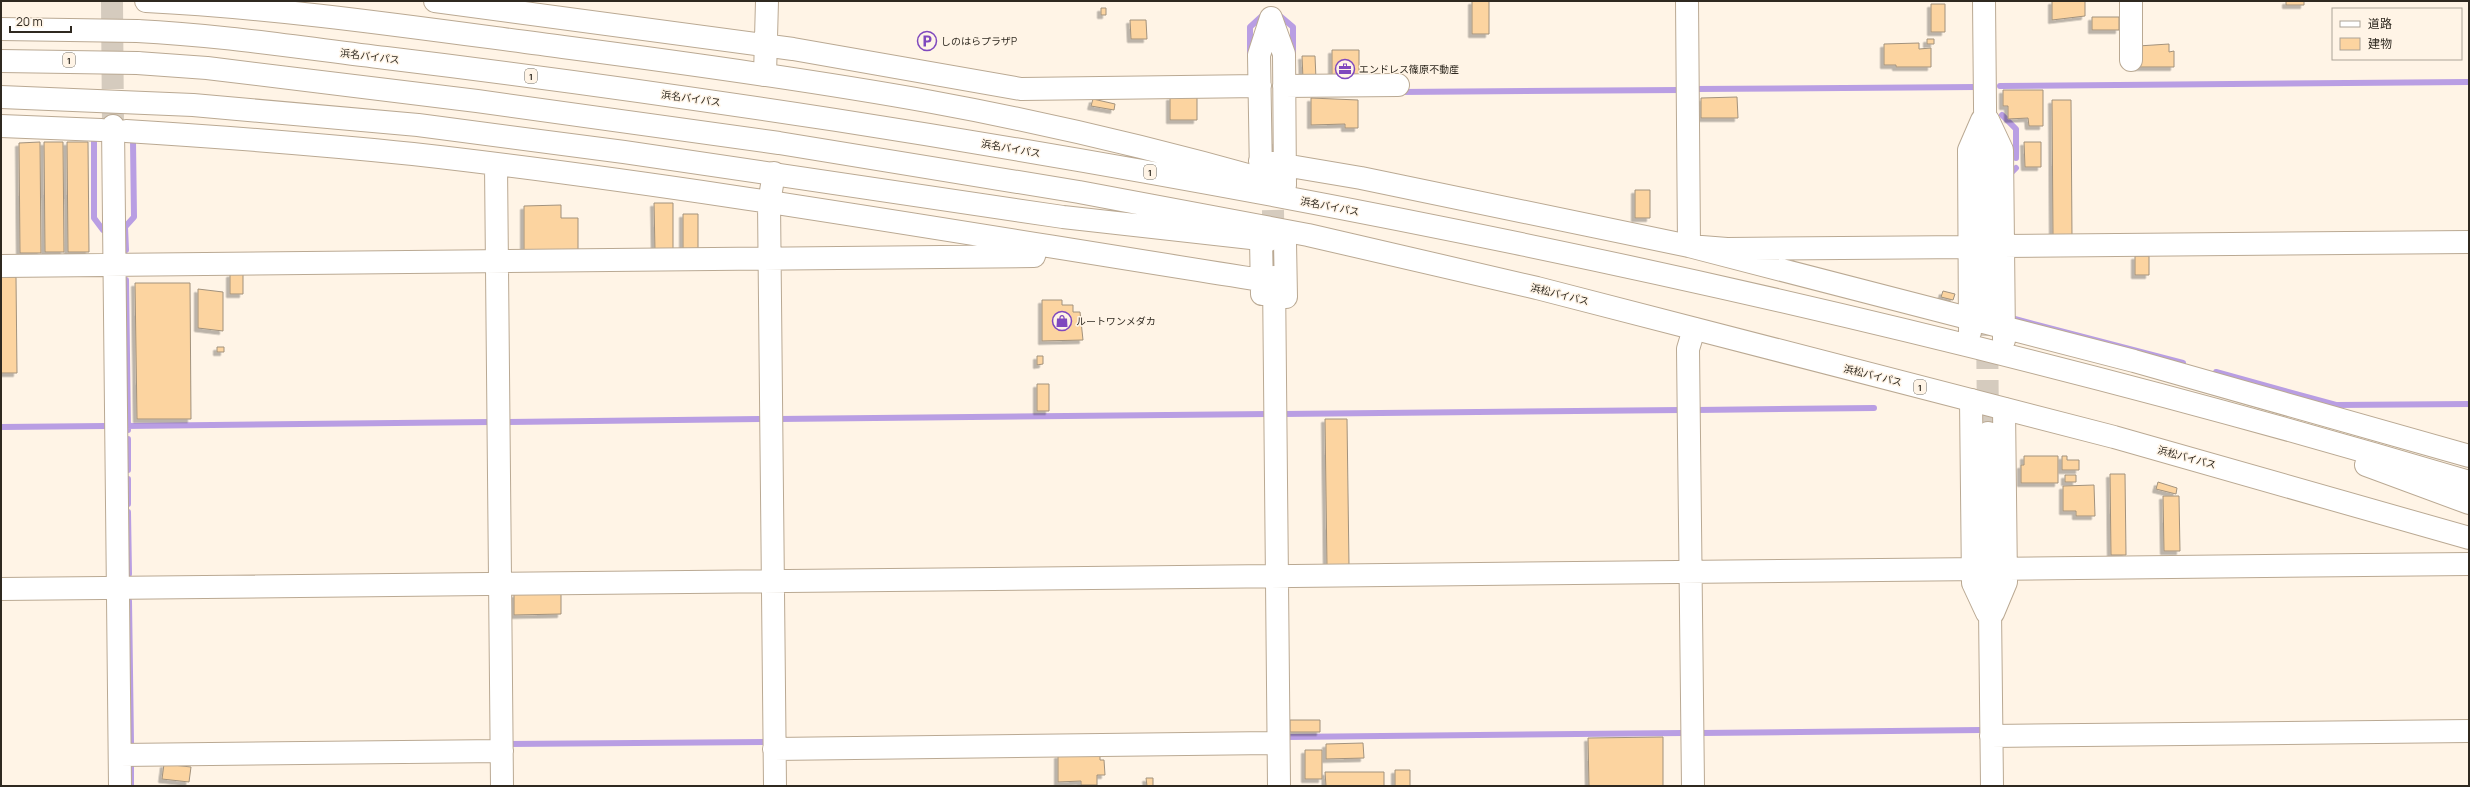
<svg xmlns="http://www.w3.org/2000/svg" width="2470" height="787" font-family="Manrope,'Noto Sans JP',sans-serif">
<defs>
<filter id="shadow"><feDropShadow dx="-3.5" dy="3.5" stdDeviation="0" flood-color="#0004"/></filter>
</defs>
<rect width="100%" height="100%" fill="#fff4e6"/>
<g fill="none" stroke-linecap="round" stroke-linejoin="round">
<!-- stream -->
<path stroke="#b99ee3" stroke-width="6" d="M1280,16l13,11v26
M1250,55v-28l12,-11
M2000,86l468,-4
M1695,89l281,-2
M1399,92l281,-2
M2002,115l14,14v29
M94,142v76l9,12h4
M2010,178v-4l6,-6
M126,250l-1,-23 9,-10 -1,-76
M126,280l2,150
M2011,313v5l172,45
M2216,372l120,33 133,-1
M1696,410l178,-2
M1283,414l398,-4
M779,419l489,-5
M506,422l254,-3
M125,426l366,-4
M1,427l105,-1
M128,439v31
M128,479v25
M128,512l1,62
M129,601l2,142
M1701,733l280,-3
M1286,737l397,-4
M509,744l258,-2
M131,767v19"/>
</g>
<!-- building -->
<path fill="#fcd4a0" stroke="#a2927d" filter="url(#shadow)" d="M1472,1h17v33h-17z
M2052,1h33v15l-33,4z
M2286,1h18v4h-18z
M1931,4h14v28h-14z
M1101,8h5v7h-5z
M2092,17h27v13h-27z
M1130,20h16l1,19h-16z
M1927,39h7v5h-7z
M1919,43v6l12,-1v19h-35v-2h-12v-21z
M2169,44v8l5,-1v16h-36v-21z
M1332,50h27v25h-27z
M1302,56h13l1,23h-13z
M2003,90h40v36h-14l-1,-8 -20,1v-13h-5z
M1170,97h27v23h-27z
M1737,97l1,21h-37v-20z
M1311,98l47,2v28h-13v-4l-34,1z
M1093,99l22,5 -1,6 -23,-4z
M2052,100h19l1,137h-19z
M40,142l1,111h-21l-1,-110z
M44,142h19l1,110h-19z
M67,142h21l1,110h-21z
M2024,142h17v25h-16z
M1635,190h15v28h-15z
M654,203h19v48l-18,1z
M561,205v13h17v32l-54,1v-45z
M683,214h15v35h-15z
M2135,256h14v19h-14z
M243,273v21h-13v-20z
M1,277h15l1,96h-16z
M135,283h55l1,136h-54z
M198,289l25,3v39l-25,-3z
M1943,291l12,3 -2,6 -12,-3z
M1042,300h20v5h11v7h7l3,28 -41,1z
M217,347h7v5h-7z
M1037,356h6v8l-6,1z
M1037,384h12v27h-12z
M1325,419h22l2,147 -22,1z
M2024,456h34v27h-37v-18h3z
M2062,456h5v4h12v10h-17z
M2110,474h15l1,81h-15z
M2065,475h11v7h-11z
M2158,482l19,6 -1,6 -20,-5z
M2094,485l1,31h-19v-5h-13v-25z
M2163,496h16l1,55h-16z
M514,594h47v20l-47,1z
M1290,720h30v12h-30z
M1663,737v49h-74l-1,-48z
M1363,743l1,15 -38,1v-15z
M1305,750h17v29h-17z
M1058,755h42v5h4l1,15h-8v10h-16v-4l-23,1z
M164,764l27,3 -2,15 -27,-3z
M1395,770h15v16h-15z
M1325,772h59v14h-58z
M1146,778h7v8h-6z"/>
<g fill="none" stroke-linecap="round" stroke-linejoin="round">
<!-- street-tunnel -->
<path stroke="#d5cbbe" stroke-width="22" stroke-dasharray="22 11" stroke-linecap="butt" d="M112,1l1,125
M1272,144l2,133
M1987,314l1,119"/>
<defs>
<path id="street" d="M435,1l358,48 228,40 239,-3
M1687,1l2,245 38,3 242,-2
M1984,1l3,313
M2131,1v59
M1271,18l13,36 1,131
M765,75l2,-74
M1284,86l114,-1
M1988,120l14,30 2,190
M1,126l100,4
M113,126l7,660
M126,131c96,6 191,13 287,23 284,32 566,82 848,126
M1260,161l101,17 328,68 445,115 335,95
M496,165l6,621
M774,173l-5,30 6,583
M1261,175l-2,-120 12,-37
M1261,239l1,55
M1285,242l1,55
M2003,246l466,-4
M1,266l1033,-10 1,-4
M1274,277l5,509
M1970,332l-1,-182 13,-30
M1971,400l2,183 14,30
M1988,433l4,353
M1,589l2468,-25
M1993,613l13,-31 -2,-173
M1991,736l478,-5
M774,749l504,-6
M120,755l382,-4
M1693,786l-5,-437 6,-20"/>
<path id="highway" d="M146,1c140,7 279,28 417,46 123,16 247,33 369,55 115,21 228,48 341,80
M137,31c83,4 166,17 249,27 150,18 300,39 450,62 551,86 1098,202 1633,362
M137,63l70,5 270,33 302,42 300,49 229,43 229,53 577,149 355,101
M1,97l192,8 225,20 206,27 439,65 206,23
M2366,465l103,38"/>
</defs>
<!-- street casing -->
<use href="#street" stroke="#baa993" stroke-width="24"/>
<!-- highway casing -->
<use href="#highway" stroke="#baa993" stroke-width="24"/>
<!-- street -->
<use href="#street" stroke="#fff" stroke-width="22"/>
<!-- highway -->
<use href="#highway" stroke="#fff" stroke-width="22"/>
<defs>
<path id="highway-bridge" d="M1,29l136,2
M1,61l136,2"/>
</defs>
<!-- highway-bridge casing -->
<use href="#highway-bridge" stroke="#baa993" stroke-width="24" stroke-linecap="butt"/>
<!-- highway-bridge -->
<use href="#highway-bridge" stroke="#fff" stroke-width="22"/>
</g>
<!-- icons -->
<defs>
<symbol id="parking-ring" viewBox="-11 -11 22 22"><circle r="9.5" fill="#fff4e6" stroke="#7f48be" stroke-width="1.5"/><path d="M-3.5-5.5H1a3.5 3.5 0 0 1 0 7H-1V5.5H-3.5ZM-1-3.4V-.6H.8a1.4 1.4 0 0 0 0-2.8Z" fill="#7f48be"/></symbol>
<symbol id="office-ring" viewBox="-11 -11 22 22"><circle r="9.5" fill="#fff4e6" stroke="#7f48be" stroke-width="1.5"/><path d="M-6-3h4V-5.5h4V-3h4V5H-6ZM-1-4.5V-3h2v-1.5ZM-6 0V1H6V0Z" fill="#7f48be"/></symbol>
<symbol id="shop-ring" viewBox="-11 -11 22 22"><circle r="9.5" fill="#fff4e6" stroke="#7f48be" stroke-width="1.5"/><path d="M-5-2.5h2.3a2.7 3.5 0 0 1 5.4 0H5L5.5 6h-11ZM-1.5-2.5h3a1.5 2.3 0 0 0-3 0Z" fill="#7f48be"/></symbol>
</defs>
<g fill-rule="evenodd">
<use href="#parking-ring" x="916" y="30" width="22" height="22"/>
<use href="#office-ring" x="1334" y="58" width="22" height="22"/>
<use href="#shop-ring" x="1051" y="310" width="22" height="22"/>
</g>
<g text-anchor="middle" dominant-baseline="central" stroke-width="3" stroke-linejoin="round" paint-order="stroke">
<!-- shield labels -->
<g fill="#fff4e6" stroke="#6d665b" stroke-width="1">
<rect x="63" y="53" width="12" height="14" rx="3"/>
<rect x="525" y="69" width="12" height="14" rx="3"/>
<rect x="1144" y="165" width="12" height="14" rx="3"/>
<rect x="1914" y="380" width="12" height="14" rx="3"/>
</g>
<g font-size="9" font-weight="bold" fill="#2f2920">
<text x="69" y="60">1</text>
<text x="531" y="76">1</text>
<text x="1150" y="172">1</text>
<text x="1920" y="387">1</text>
</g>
<!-- poi labels -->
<g font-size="10" fill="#2f2920" stroke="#fff4e6" text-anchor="start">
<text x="941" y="41">しのはらプラザP</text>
<text x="1359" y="69">エンドレス篠原不動産</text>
<text x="1076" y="321">ルートワンメダカ</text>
</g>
<!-- street labels -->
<g font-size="10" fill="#2f2920" stroke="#fff4e6">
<text transform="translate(370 56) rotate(7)">浜名バイパス</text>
<text transform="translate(691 98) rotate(8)">浜名バイパス</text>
<text transform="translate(1011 148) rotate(10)">浜名バイパス</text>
<text transform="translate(1330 206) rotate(11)">浜名バイパス</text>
<text transform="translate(1560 294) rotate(14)">浜松バイパス</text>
<text transform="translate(1873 375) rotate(14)">浜松バイパス</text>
<text transform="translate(2187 457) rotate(15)">浜松バイパス</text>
</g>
</g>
<!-- border -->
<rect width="2470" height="787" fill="none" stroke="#2f2920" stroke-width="4"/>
<!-- legend -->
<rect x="2332" y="8" width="130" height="52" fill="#fff4e6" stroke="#aca397"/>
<rect x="2340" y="21" width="20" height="6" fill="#ffffff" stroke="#aca397"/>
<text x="2368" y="28" font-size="12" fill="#2f2920">道路</text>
<rect x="2340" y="38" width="20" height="12" fill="#fcd4a0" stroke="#aca397"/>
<text x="2368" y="48" font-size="12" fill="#2f2920">建物</text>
<!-- scale -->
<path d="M10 26v6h61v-6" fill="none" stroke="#2f2920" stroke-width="2"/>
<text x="16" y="26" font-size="12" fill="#2f2920" stroke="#fff4e6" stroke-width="3" paint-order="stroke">20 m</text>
</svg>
